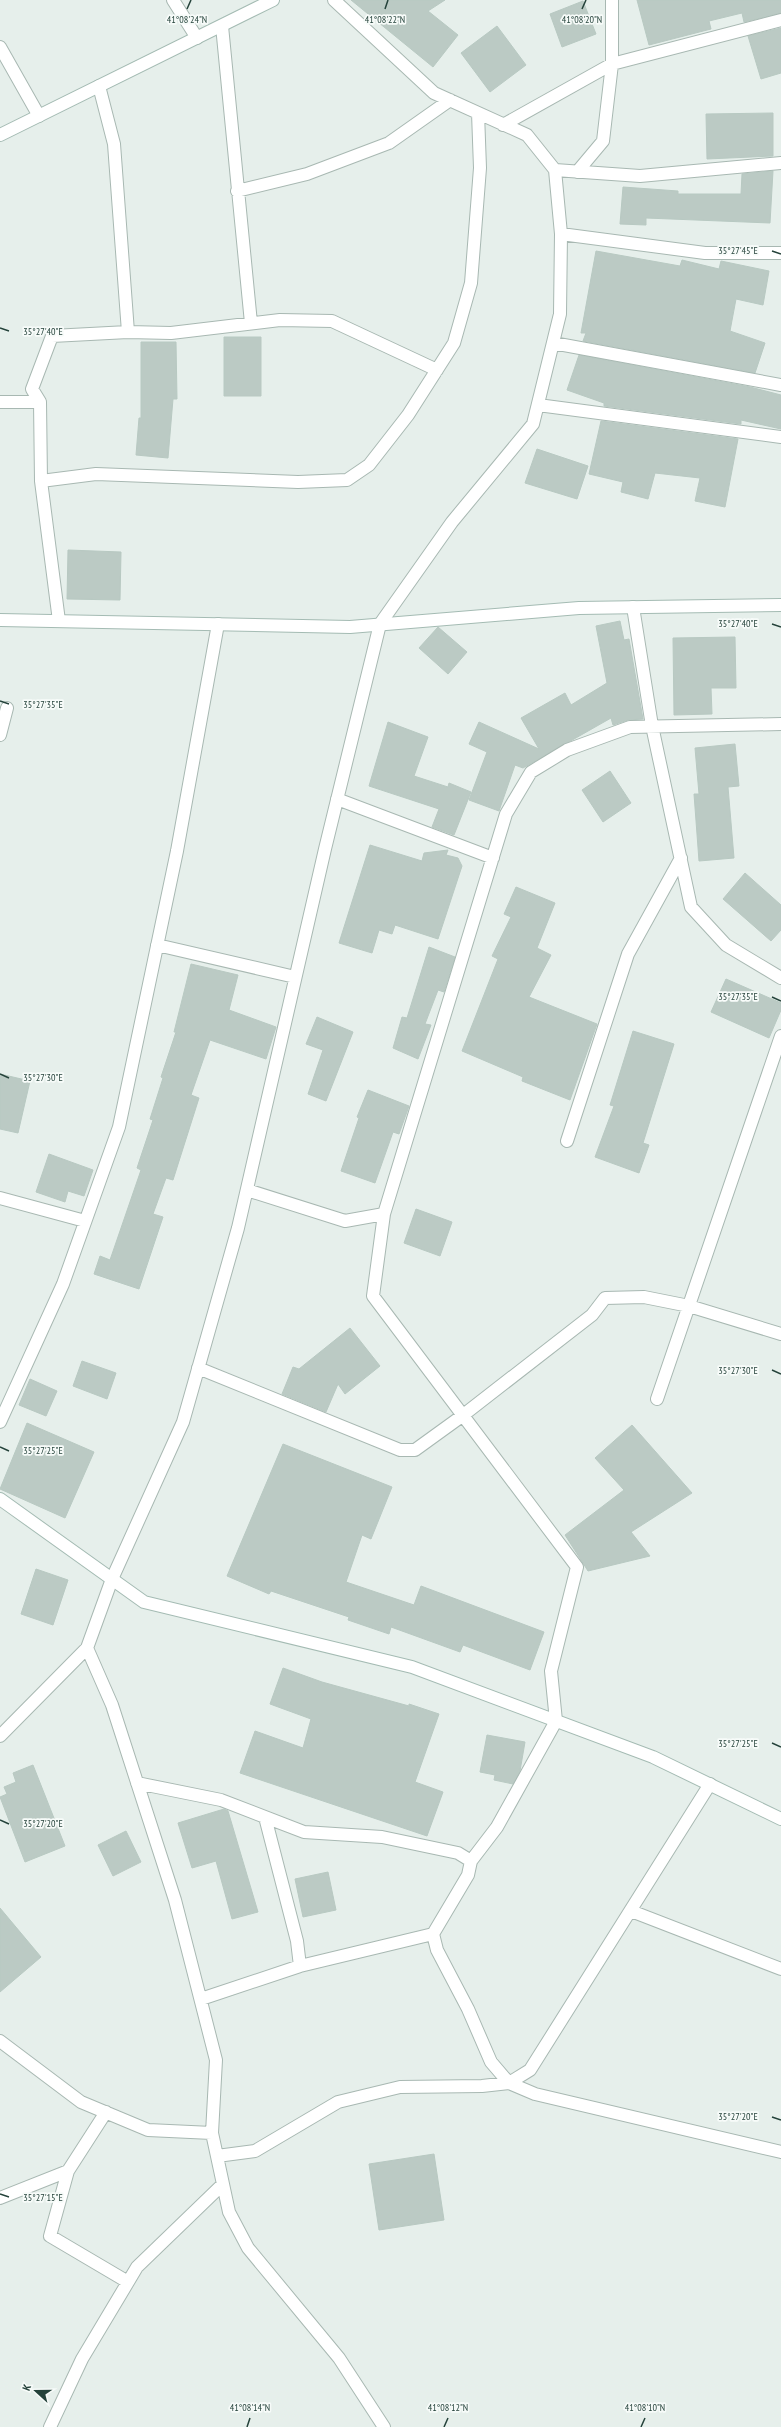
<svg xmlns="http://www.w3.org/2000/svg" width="781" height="2427" font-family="'PT Sans Narrow',sans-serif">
<rect width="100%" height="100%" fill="#e6efeb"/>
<!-- building -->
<path fill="#bbcac4" stroke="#b8c9c2" d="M351,0h94l-17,11 30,24 -25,32z
M637,0h144v13l-37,9 -2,-9 -33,8 2,8 -62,16z
M583,1l13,33 -34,13 -12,-33z
M497,26l29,39 -36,27 -29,-39z
M781,28v45l-20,6 -13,-43z
M773,113v43l-66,3 -1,-45z
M773,171l-3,52 -124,-5v7l-26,-1 3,-37 55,4v3h63l1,-20z
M596,251l84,15 2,-6 37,9 2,-8 48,10 -6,34 -27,-6 -6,32 35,12 -10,30 -172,-32 3,-8h-5z
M224,337h37v59h-37z
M141,342h35l1,57h-4l-5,59 -32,-3 3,-37h2z
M579,355l171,32 31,8v34l-40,-9v4l-137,-18v-3l-37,-13z
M601,421l137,18 -13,68 -30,-6 5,-23 -45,-5 -7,26 -27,-7 2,-10 -34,-8z
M537,449l51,17 -11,33 -52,-16z
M68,550l53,2 -1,48 -53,-1z
M620,621l4,19 5,-1 14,80 -15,1 -15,5 -2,-7 -88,50 -8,-3 -16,46 -30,-11 18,-48 -18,-8 10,-22 60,27 -18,-31 44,-25 6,12 36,-22 -11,-57z
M438,627l29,25 -19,22 -29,-26z
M735,637l1,51h-25l1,26 -38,1 -1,-77z
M388,722l40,15 -14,39 34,11 1,-4 22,9 -17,43 -22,-8 7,-18 -70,-23z
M735,744l4,42 -11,1 6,71 -35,3 -5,-67h5l-4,-46z
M610,771l21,32 -28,19 -21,-32z
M370,845l52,16 2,-8 24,-3 -2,5 12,3 4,8 -24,73 -43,-14 -3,9 -13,-4 -7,23 -33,-10z
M745,873l36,32v25l-10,11 -48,-42z
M516,887l39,16 -18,45 14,7 -22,42 68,27 -27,76 -48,-19 1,-4 -61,-26 36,-92 -6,-3 19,-39 -7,-3z
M429,947l26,10 -11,35 -6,-2 -13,34 6,1 -13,34 -25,-11 9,-31 5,1z
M191,964l47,11 -9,35 47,17 -10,32 -56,-19 -19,55 8,3 -26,82 -7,-2 -13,36 10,3 -24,72 -45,-15 6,-18 10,4 31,-90 -4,-2 16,-48 -3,-1 13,-41 -2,-1 15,-45h-2z
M726,979l55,24v7l-12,28 -58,-26z
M317,1017l36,15 -27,69 -18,-7 15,-44 -17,-6z
M633,1031l41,13 -31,99 6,2 -10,28 -44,-16 19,-51 -4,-1z
M0,1074l30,7 -12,52 -18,-4z
M368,1090l41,16 -10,28 -6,-2 -18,51 -34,-12 18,-53 -2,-1z
M49,1154l44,16 -9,26 -16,-5 -3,11 -29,-10z
M416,1209l36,13 -12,34 -36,-13z
M350,1328l30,38 -35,28 -7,-10 -12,28 -44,-18 11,-27 6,2z
M82,1361l34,12 -9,26 -34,-13z
M30,1379l27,12 -11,25 -27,-11z
M27,1423l67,29 -29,66 -65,-29z
M632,1425l60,68 -61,39 19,24 -62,15 -23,-36 59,-45 -29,-32z
M283,1444l109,43 -21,52 -9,-4 -16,47 68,23 7,-19 123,46 -14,38 -67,-25 -3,7 -69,-25 -2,7 -41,-14 1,-3 -78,-26 -2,3 -42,-18z
M36,1569l32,11 -15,45 -32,-11z
M283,1668l39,14 87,24v-2l30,10 -24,68 28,10 -16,44 -187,-63 15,-42 48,17 8,-29 -41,-15z
M487,1735l38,7 -5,29 -7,13 -19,-4 1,-5 -15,-3z
M33,1765l32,81 -40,16 -25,-65 7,-3 -3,-7 12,-5 -3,-9z
M224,1809l4,2 30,101 -26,7 -16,-58 -24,7 -14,-45z
M126,1831l15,31 -28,14 -15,-31z
M328,1872l8,38 -33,7 -8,-38z
M0,1908l41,49 -41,35z
M434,2154l10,66 -65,10 -10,-66z"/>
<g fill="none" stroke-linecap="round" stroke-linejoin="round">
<defs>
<path id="street" d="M173,0l24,38
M222,26l29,297
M0,47l39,69
M99,86l15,58 14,188
M503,125l109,-61 169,-44
M555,170l85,6 141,-13
M577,172l26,-31 9,-77v-64
M237,191l70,-17 82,-31 61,-43
M561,234l144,19h76
M553,343l228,42
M0,402h40l1,79 18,140
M40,402l-8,-13 20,-53 76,-4 43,1 109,-13 52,1 105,49
M538,405l243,32
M41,481l55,-7 202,8 49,-2 22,-15 39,-50 46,-72 17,-60 9,-115 -2,-55
M633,607l19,119 39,181 35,38 55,33
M0,735l7,-27
M337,799l156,59
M157,945l138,32
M567,1141l61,-187 53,-96
M247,1190l98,31 39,-7 122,-400 25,-42 36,-22 63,-23 151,-3
M0,1198l85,23
M384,1214l-11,82 204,271 -26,104 5,50 -59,106 -26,34 -3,14 -35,59 4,16 31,59 23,53 18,21 26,11 246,58
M198,1368l202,82h15l47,-34 130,-101 13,-17 39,-1 45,9 92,28
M657,1399l124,-363
M0,1422l63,-138 56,-157 58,-276 41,-227
M87,1648l25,57 63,195 41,160 -4,73 17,79 19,36 91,110 45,69
M0,1736l87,-88 25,-69 71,-157 55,-194 87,-379 55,-225 72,-102 81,-98 27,-110 1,-80 -6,-64 -28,-35 -93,-42 -100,-93
M137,1783l84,17 83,32 78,5 76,16 13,8
M265,1817l32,124 3,25
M631,1911l150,58
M201,1999l99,-33 133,-32
M0,2041l81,61 67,28 64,3
M106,2112l-38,59 -18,65 78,46
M217,2156l38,-5 83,-49 62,-15 82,-1 27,-3 21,-13 180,-286
M0,2198l68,-27
M50,2427l32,-68 55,-92 86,-83"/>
<path id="secondary" d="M0,135l273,-135
M0,620l350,7 229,-19 202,-3
M0,1499l144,103 268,65 241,90 128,62"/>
</defs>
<!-- street casing -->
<use href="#street" stroke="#a8b8b2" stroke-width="14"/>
<!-- secondary casing -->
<use href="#secondary" stroke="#a4bbb3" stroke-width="14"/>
<!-- street -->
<use href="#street" stroke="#fff" stroke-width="12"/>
<!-- secondary -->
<use href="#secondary" stroke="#fff" stroke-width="12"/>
</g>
<!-- ticks -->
<path fill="none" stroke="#24423a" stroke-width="1.5" d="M187,9l4,-9M385,9l3,-9M582,9l4,-9M772,251l9,3M0,328l9,3M772,624l9,3M0,701l9,3M772,997l9,4M0,1074l9,4M772,1370l9,4M0,1447l9,4M772,1743l9,4M0,1820l9,4M772,2117l9,3M0,2194l9,3M247,2427l3,-9M444,2427l4,-9M641,2427l4,-9"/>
<g font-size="10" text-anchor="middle" fill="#24423a" stroke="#f7fbf9" stroke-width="3.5" stroke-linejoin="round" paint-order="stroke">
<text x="385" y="23">41°08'22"N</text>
<text x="187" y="23">41°08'24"N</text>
<text x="582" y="23">41°08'20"N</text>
<text x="738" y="254">35°27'45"E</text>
<text x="43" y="335">35°27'40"E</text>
<text x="738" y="627">35°27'40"E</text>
<text x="43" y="708">35°27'35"E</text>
<text x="738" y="1000">35°27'35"E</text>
<text x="43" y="1081">35°27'30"E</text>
<text x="738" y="1374">35°27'30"E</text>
<text x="43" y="1454">35°27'25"E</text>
<text x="738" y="1747">35°27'25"E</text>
<text x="43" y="1827">35°27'20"E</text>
<text x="738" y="2120">35°27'20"E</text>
<text x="43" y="2201">35°27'15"E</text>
<text x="250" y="2411">41°08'14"N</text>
<text x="448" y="2411">41°08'12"N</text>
<text x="645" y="2411">41°08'10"N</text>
</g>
<!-- north arrow -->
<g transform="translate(36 2391) rotate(291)" stroke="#f7fbf9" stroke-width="3" paint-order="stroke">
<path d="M0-3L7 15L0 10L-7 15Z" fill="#24423a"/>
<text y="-6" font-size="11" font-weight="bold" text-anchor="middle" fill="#24423a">K</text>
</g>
</svg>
